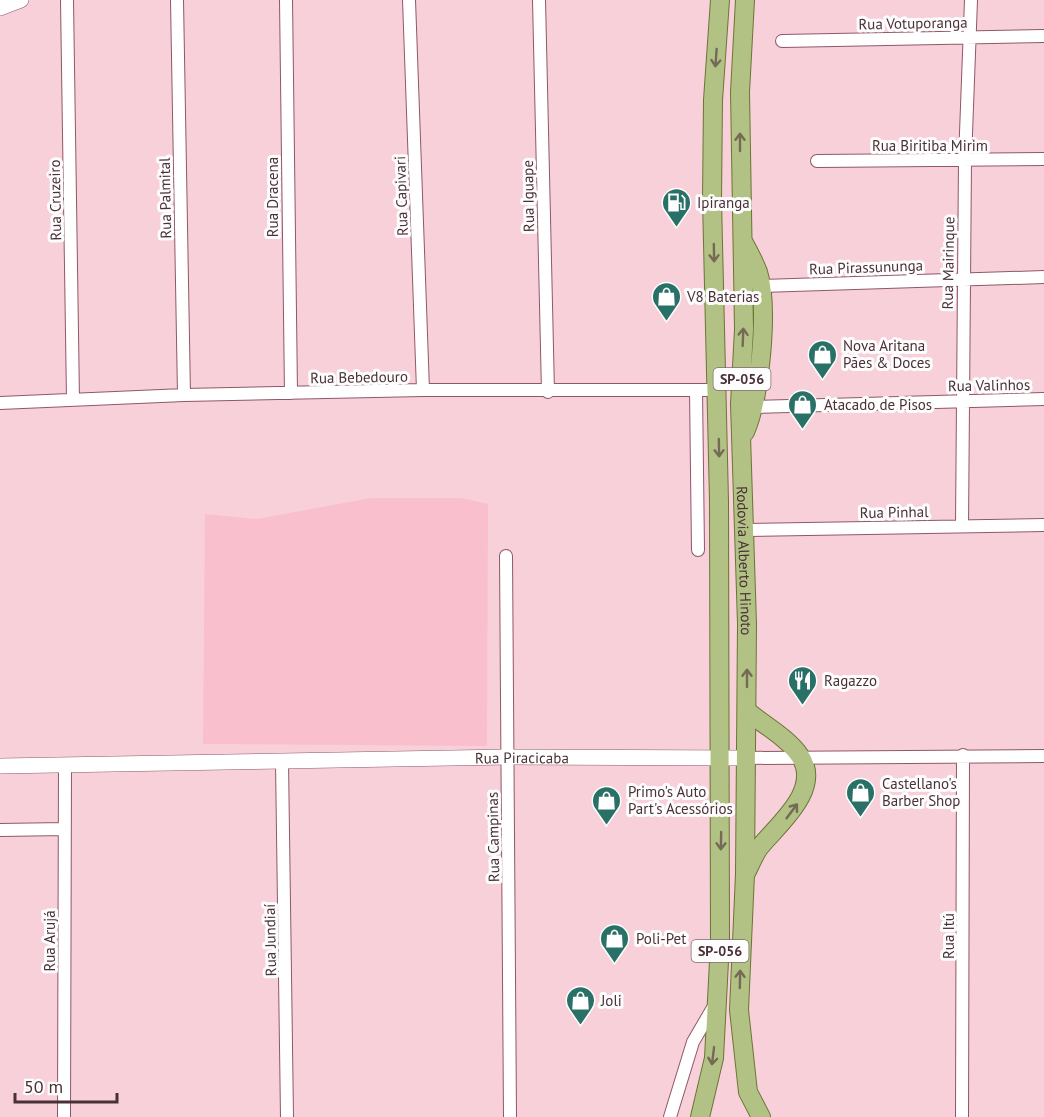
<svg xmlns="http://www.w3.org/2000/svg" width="1044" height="1117" font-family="'PT Sans',sans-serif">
<rect width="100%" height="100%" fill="#f7d0d9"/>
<!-- built -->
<path fill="#f9bfcc" d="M371,498h90l27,6 -1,242 -284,-2 2,-230 52,5z"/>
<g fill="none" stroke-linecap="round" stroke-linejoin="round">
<defs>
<path id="minor" d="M67,0l6,400
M177,0l7,395
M286,0l5,393
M409,0l14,390
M539,0l9,392
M782,41l262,-5
M817,161l227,-2
M761,286l283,-9
M696,390l2,160
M0,403l184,-8 239,-5h295
M754,407l290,-8
M962,526l3,-366 6,-160
M745,530l299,-5
M506,556l4,561
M745,758l299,-2
M282,762l5,355
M0,830l64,-1
M64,1117l1,-352
M670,1117l23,-75 21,-36
M962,1117l1,-362"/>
<g id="tertiary">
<path d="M0,8l21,-8"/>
<path id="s1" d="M0,766l507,-9 238,1"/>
</g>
<g id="primary">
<path id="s2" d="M745,0l-5,92 4,237 -4,75 7,220 -2,250 -6,136 9,82 13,25"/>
<path d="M744,243c5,9 10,19 14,29 11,36 2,126 -13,160"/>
<path d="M746,873c4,-8 8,-18 13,-25 17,-22 64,-58 41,-92 -12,-18 -36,-31 -53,-45"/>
<path d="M700,1117l14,-59 6,-116 -1,-441 -7,-301 1,-100 7,-100"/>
</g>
</defs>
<!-- minor casing -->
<use href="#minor" stroke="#905867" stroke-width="14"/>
<!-- tertiary casing -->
<use href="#tertiary" stroke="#905867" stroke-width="16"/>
<!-- primary casing -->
<use href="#primary" stroke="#6c7534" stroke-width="20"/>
<!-- minor -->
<use href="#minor" stroke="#fff" stroke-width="12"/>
<!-- tertiary -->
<use href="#tertiary" stroke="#fff" stroke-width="15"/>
<!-- primary -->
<use href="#primary" stroke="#b2c284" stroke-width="18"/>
</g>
<!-- one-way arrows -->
<defs><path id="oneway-shaft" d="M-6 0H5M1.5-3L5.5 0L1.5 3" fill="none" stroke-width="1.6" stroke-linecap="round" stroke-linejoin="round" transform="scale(1.5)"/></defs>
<g stroke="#746a56">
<use href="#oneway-shaft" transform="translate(716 58) rotate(94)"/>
<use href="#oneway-shaft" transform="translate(740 142) rotate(-90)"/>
<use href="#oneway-shaft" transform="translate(714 253) rotate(89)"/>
<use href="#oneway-shaft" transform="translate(743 337) rotate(-88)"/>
<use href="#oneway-shaft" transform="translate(719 448) rotate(89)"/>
<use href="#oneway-shaft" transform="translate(747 678) rotate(-90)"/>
<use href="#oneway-shaft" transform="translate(792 811) rotate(-53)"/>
<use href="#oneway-shaft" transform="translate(721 841) rotate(91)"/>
<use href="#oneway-shaft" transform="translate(740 979) rotate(-89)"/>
<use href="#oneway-shaft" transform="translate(713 1056) rotate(97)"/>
</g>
<!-- icons -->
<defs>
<symbol id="fuel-pin" viewBox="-11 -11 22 30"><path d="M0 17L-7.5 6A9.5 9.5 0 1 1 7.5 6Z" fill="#297067" stroke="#fdfdfd"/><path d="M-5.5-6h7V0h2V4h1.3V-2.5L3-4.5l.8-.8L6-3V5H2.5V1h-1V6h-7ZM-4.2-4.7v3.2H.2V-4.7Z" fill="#fff"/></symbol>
<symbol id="shop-pin" viewBox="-11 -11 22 30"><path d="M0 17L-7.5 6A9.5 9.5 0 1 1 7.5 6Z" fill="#297067" stroke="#fdfdfd"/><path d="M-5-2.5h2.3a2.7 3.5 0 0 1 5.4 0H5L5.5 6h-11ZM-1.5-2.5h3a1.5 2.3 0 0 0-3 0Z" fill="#fff"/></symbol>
<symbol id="restaurant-pin" viewBox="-11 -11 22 30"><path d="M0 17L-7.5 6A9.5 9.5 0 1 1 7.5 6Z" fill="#297067" stroke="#fdfdfd"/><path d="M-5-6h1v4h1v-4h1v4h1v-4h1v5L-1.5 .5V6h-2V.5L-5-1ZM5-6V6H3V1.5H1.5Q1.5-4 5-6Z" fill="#fff"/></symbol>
</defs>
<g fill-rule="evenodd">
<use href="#fuel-pin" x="660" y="186" width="33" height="45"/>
<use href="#shop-pin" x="650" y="280" width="33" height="45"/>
<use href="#shop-pin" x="806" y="338" width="33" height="45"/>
<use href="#shop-pin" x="786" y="388" width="33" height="45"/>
<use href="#restaurant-pin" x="786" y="664" width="33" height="45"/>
<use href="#shop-pin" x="844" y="776" width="33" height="45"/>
<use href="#shop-pin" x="590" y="784" width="33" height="45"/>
<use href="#shop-pin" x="598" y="922" width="33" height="45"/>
<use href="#shop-pin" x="564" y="984" width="33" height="45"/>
</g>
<g text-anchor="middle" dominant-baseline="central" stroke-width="6" stroke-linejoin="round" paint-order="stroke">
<!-- shield labels -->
<g fill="#fdfdfd" stroke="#806e72" stroke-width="1.5">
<rect x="713.5" y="368" width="57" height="22" rx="4.5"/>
<rect x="691.5" y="940" width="57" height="22" rx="4.5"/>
</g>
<g font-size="14" font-weight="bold" fill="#4a3037">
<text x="742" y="379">SP-056</text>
<text x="720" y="951">SP-056</text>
</g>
<!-- street labels -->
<g font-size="15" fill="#4a3037" stroke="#fdfdfd">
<text transform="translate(913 23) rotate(-1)">Rua Votuporanga</text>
<text x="930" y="145">Rua Biritiba Mirim</text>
<text transform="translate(401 196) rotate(-92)">Rua Capivari</text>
<text transform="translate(528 196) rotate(-91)">Rua Iguape</text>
<text transform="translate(272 197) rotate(-90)">Rua Dracena</text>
<text transform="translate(165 198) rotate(-91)">Rua Palmital</text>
<text transform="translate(55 200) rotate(-91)">Rua Cruzeiro</text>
<text transform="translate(948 263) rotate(-89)">Rua Mairinque</text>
<text transform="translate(866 267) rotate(-2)">Rua Pirassununga</text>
<text transform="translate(359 377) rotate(-1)">Rua Bebedouro</text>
<text transform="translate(989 385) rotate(-1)">Rua Valinhos</text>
<text transform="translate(894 512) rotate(-1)">Rua Pinhal</text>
<text stroke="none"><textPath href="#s2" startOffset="561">Rodovia Alberto Hinoto</textPath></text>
<text stroke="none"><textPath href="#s1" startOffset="522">Rua Piracicaba</textPath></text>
<text transform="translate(493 837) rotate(-91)">Rua Campinas</text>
<text transform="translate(948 936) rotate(-90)">Rua Itú</text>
<text transform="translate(270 940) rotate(-91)">Rua Jundiaí</text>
<text transform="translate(49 941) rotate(-90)">Rua Arujá</text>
</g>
<!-- poi labels -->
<g font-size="15" fill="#4a3037" stroke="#fdfdfd" text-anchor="start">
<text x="697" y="202">Ipiranga</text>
<text x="687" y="296">V8 Baterias</text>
<text x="843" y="345">Nova Aritana<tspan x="843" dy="17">Pães &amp; Doces</tspan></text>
<text x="824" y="404">Atacado de Pisos</text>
<text x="824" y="680">Ragazzo</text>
<text x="882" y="783">Castellano's<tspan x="882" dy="17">Barber Shop</tspan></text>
<text x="628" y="791">Primo's Auto<tspan x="628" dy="17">Part's Acessórios</tspan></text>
<text x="636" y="938">Poli-Pet</text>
<text x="601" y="1000">Joli</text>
</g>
</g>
<!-- scale -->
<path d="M15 1093v9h102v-9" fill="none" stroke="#4a3037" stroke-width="3"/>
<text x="24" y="1093" font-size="18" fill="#4a3037" stroke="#fdfdfd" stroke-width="4.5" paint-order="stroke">50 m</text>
</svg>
